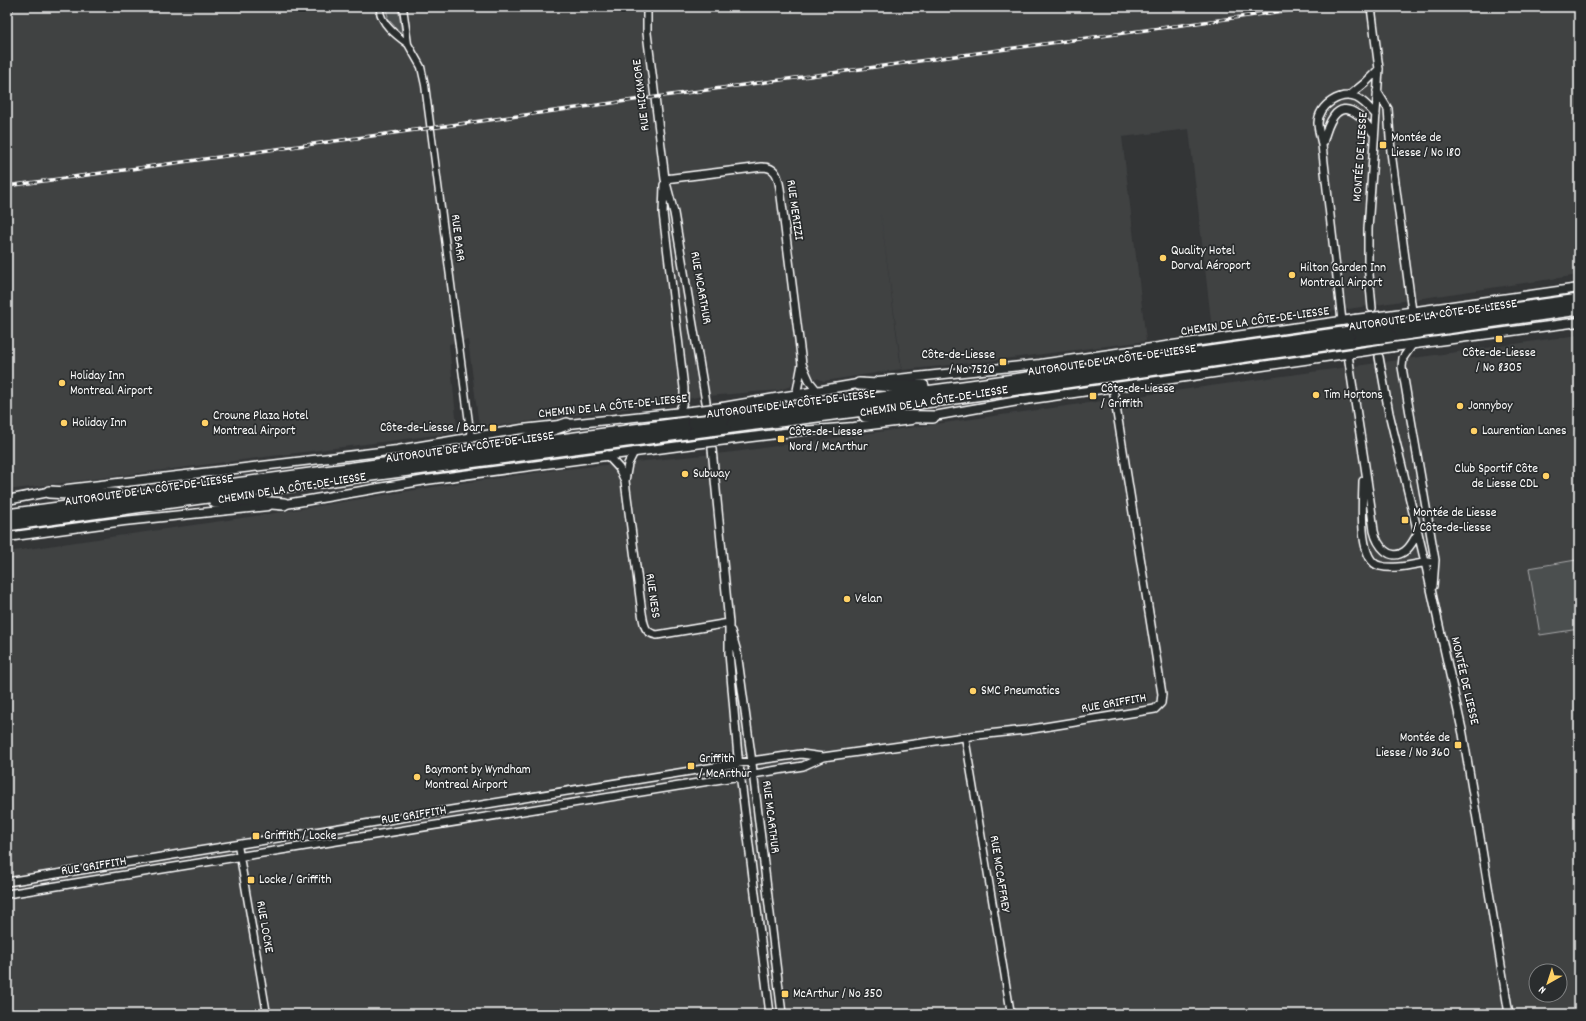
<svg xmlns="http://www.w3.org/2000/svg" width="1586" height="1021" font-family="Dekko,sans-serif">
<rect width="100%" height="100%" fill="#333536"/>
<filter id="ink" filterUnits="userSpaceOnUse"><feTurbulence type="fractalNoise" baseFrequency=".025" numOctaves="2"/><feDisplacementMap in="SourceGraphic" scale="8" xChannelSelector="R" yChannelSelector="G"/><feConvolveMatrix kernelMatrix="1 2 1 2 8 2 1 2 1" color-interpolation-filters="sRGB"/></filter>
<g filter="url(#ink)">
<!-- built -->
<path fill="#404243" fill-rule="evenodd" d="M7,7h1572v268l-367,54 -23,-200 -67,8 24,204 -158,20 -86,9 -22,-160 21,159 -77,12 -7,-3 -24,4 -2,4 -12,4 -83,7 -20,5 -190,25 -6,-3 -2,-6 -10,-78 -19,4 8,84 -2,3 -4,2 -444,57z
M1579,335v679h-1572v-462l262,-38 171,-28 116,-16 178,-18zM1536,971h24v24h-24z"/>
<!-- green -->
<path fill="#4c4f50" stroke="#a6a7a8" d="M388,7h10l4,25h-2l-13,-14 1,-2 -2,-6z
M1576,560l3,16v53l-39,6 -11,-67z
M736,689h2l9,64 -3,3 -2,-2z"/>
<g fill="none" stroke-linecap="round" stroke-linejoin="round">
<!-- tertiary-tunnel -->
<path stroke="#47494a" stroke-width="7" stroke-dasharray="7 3.5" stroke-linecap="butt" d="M1372,308l7,49
M706,404l6,43"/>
<defs>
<path id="minor" d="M380,7c-2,15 17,29 28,37
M403,7l5,37 13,23 4,18 46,353
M7,12l3,-5
M965,737l46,277
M238,845l29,169"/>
<path id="tertiary" d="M647,7v26l18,146 9,34 32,189
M1371,7l8,62 -11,160v34l4,45
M1377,91l11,18 3,43 21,159
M1349,96l16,-13 14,-14
M1323,143c4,-16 13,-46 35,-28 6,5 11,13 16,19
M665,179l97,-12c14,0 16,9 18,21l22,176 -6,32
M664,185l-1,28 21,175v12l-5,12
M1342,321l-20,-176c-1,-7 -4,-15 -4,-22 1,-18 22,-32 39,-25 8,4 13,11 19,17
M1412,345l-9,13 -1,9 33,193 -2,26
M1348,354c8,59 19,118 26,177 3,13 15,32 31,20 6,-4 9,-12 13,-18
M1379,357l10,56 36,149 38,172 46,280
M802,364l8,18 8,10
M712,449l17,174v30l9,104 32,257
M634,452l-6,12 -3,17 17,132c2,11 2,20 15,22l72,-12
M607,455l12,13 6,13
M1363,481c0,19 -6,80 17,85 15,4 34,-2 49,-4
M731,631l6,21 14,103 31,259
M7,882l751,-122 43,-6 22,3
M7,894l796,-128 20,-9 155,-22 48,-5 129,-21 6,-6 1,-9 -49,-306"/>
<path id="secondary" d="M1388,315l191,-27
M1393,347l186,-25
M878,381l162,-17 315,-45
M723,407l140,-24
M928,417l90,-16 342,-49
M727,440l74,-9 53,-4 57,-7
M67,489l330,-39 125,-21 169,-18
M7,500l46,-9
M280,505l146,-25 269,-36
M7,537l117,-16 144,-15"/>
<path id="motorway" d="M1389,326l190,-26
M1391,336l188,-27
M859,384l39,2h25
M865,416l68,1
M724,419l254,-34 379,-54
M725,428l223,-29 411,-59
M519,441l48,-17
M49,492l38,2h28
M215,502l31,-1 38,3
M7,515l686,-93
M7,525l244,-34 443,-59"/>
</defs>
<!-- minor casing -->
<use href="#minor" stroke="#fff" stroke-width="9"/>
<!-- tertiary casing -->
<use href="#tertiary" stroke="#fff" stroke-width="10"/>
<!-- secondary casing -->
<use href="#secondary" stroke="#fff" stroke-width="11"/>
<!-- motorway casing -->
<use href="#motorway" stroke="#fff" stroke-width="14"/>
<!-- minor -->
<use href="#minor" stroke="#2a2d2e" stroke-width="6"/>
<!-- tertiary -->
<use href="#tertiary" stroke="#2a2d2e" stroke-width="7"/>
<!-- secondary -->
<use href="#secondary" stroke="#2a2d2e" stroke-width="8"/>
<!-- motorway -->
<use href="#motorway" stroke="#2a2d2e" stroke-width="11"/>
<defs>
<path id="rail" d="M7,186l1306,-179"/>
</defs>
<!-- rail casing -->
<use href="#rail" stroke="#fff" stroke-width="3.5"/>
<!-- rail -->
<use href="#rail" stroke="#2a2d2e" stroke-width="2" stroke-dasharray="6" stroke-linecap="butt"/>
<defs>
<path id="secondary-bridge" d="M1355,319l33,-4
M1360,352l33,-5
M691,411l32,-4
M695,444l32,-4"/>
<path id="motorway-bridge" d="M1357,331l32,-5
M1359,340l32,-4
M693,422l31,-3
M694,432l31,-4"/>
</defs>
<!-- secondary-bridge casing -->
<use href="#secondary-bridge" stroke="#fff" stroke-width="11" stroke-linecap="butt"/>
<!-- motorway-bridge casing -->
<use href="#motorway-bridge" stroke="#fff" stroke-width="14" stroke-linecap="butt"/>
<!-- secondary-bridge -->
<use href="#secondary-bridge" stroke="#2a2d2e" stroke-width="8"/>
<!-- motorway-bridge -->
<use href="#motorway-bridge" stroke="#2a2d2e" stroke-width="11"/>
</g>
</g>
<!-- markers -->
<g fill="#ffd166" stroke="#2a2d2e" stroke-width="1.5">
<rect x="1379" y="141" width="8" height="8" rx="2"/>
<circle cx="1163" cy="258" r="4"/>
<circle cx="1292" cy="275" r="4"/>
<rect x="1495" y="335" width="8" height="8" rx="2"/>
<rect x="999" y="358" width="8" height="8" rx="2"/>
<circle cx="62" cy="383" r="4"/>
<circle cx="1316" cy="395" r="4"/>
<rect x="1089" y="392" width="8" height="8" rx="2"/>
<circle cx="1460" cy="406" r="4"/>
<circle cx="64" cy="423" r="4"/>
<circle cx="205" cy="423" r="4"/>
<rect x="489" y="424" width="8" height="8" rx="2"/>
<circle cx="1474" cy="431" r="4"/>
<rect x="777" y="435" width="8" height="8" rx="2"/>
<circle cx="685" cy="474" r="4"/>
<circle cx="1546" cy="476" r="4"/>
<rect x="1401" y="516" width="8" height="8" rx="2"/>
<circle cx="847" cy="599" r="4"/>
<circle cx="973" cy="691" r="4"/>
<rect x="1454" y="741" width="8" height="8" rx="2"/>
<rect x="687" y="762" width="8" height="8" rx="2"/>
<circle cx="417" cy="777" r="4"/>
<rect x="252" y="832" width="8" height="8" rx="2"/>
<rect x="247" y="876" width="8" height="8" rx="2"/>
<rect x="781" y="990" width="8" height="8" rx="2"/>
</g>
<g text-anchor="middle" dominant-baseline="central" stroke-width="3.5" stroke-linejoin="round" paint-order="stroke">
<!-- street labels -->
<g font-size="13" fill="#fff" stroke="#2a2d2e">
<text transform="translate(642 95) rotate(-97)">RUE HICKMORE</text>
<text transform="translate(1361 157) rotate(-86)">MONTÉE DE LIESSE</text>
<text transform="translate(794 210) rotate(82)">RUE MERIZZI</text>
<text transform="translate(457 238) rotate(83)">RUE BARR</text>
<text transform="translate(700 288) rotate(80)">RUE MCARTHUR</text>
<text transform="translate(1433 316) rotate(-8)">AUTOROUTE DE LA CÔTE-DE-LIESSE</text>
<text transform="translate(1255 322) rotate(-8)">CHEMIN DE LA CÔTE-DE-LIESSE</text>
<text transform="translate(1112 361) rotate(-8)">AUTOROUTE DE LA CÔTE-DE-LIESSE</text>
<text transform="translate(934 402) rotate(-9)">CHEMIN DE LA CÔTE-DE-LIESSE</text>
<text transform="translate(791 405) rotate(-7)">AUTOROUTE DE LA CÔTE-DE-LIESSE</text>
<text transform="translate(613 407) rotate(-6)">CHEMIN DE LA CÔTE-DE-LIESSE</text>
<text transform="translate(470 448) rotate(-8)">AUTOROUTE DE LA CÔTE-DE-LIESSE</text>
<text transform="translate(292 489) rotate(-9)">CHEMIN DE LA CÔTE-DE-LIESSE</text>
<text transform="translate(149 491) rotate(-8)">AUTOROUTE DE LA CÔTE-DE-LIESSE</text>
<text transform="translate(652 596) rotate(82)">RUE NESS</text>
<text transform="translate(1464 681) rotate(77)">MONTÉE DE LIESSE</text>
<text transform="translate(1114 704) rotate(-10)">RUE GRIFFITH</text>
<text transform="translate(414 816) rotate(-9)">RUE GRIFFITH</text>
<text transform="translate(770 817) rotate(83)">RUE MCARTHUR</text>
<text transform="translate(94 867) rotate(-9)">RUE GRIFFITH</text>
<text transform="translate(999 874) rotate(81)">RUE MCCAFFREY</text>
<text transform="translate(264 927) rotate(80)">RUE LOCKE</text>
</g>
<!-- poi labels -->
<g font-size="13" fill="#fff" stroke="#2a2d2e" text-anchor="start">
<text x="1391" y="138">Montée de<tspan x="1391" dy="15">Liesse / No 180</tspan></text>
<text x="1171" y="251">Quality Hotel<tspan x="1171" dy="15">Dorval Aéroport</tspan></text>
<text x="1300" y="268">Hilton Garden Inn<tspan x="1300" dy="15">Montreal Airport</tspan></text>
<text x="1499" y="353" text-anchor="middle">Côte-de-Liesse<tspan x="1499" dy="15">/ No 8305</tspan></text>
<text x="995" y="355" text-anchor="end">Côte-de-Liesse<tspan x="995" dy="15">/ No 7520</tspan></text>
<text x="70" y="376">Holiday Inn<tspan x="70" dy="15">Montreal Airport</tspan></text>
<text x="1101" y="389">Côte-de-Liesse<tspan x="1101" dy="15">/ Griffith</tspan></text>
<text x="1324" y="395">Tim Hortons</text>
<text x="1468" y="406">Jonnyboy</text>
<text x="213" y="416">Crowne Plaza Hotel<tspan x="213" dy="15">Montreal Airport</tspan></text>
<text x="72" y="423">Holiday Inn</text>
<text x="485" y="428" text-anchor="end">Côte-de-Liesse / Barr</text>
<text x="1482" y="431">Laurentian Lanes</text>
<text x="789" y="432">Côte-de-Liesse<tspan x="789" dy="15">Nord / McArthur</tspan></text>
<text x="1538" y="469" text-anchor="end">Club Sportif Côte<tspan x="1538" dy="15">de Liesse CDL</tspan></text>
<text x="693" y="474">Subway</text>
<text x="1413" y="513">Montée de Liesse<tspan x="1413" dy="15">/ Côte-de-liesse</tspan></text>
<text x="855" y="599">Velan</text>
<text x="981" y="691">SMC Pneumatics</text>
<text x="1450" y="738" text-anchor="end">Montée de<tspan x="1450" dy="15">Liesse / No 360</tspan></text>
<text x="699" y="759">Griffith<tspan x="699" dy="15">/ McArthur</tspan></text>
<text x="425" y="770">Baymont by Wyndham<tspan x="425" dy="15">Montreal Airport</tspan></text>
<text x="264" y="836">Griffith / Locke</text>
<text x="259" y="880">Locke / Griffith</text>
<text x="793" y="994">McArthur / No 350</text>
</g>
</g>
<!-- margin -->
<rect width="1586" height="1021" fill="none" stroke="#2a2d2e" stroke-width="24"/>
<rect x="12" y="12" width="1562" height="997" fill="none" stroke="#fff" stroke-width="1.5" filter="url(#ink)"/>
<!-- north arrow -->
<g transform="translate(1548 983) rotate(219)"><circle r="19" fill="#2a2d2e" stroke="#7f8182"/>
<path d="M0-3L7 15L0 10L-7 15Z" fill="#ffd166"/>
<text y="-6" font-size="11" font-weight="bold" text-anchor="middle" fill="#ffffff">N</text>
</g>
</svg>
